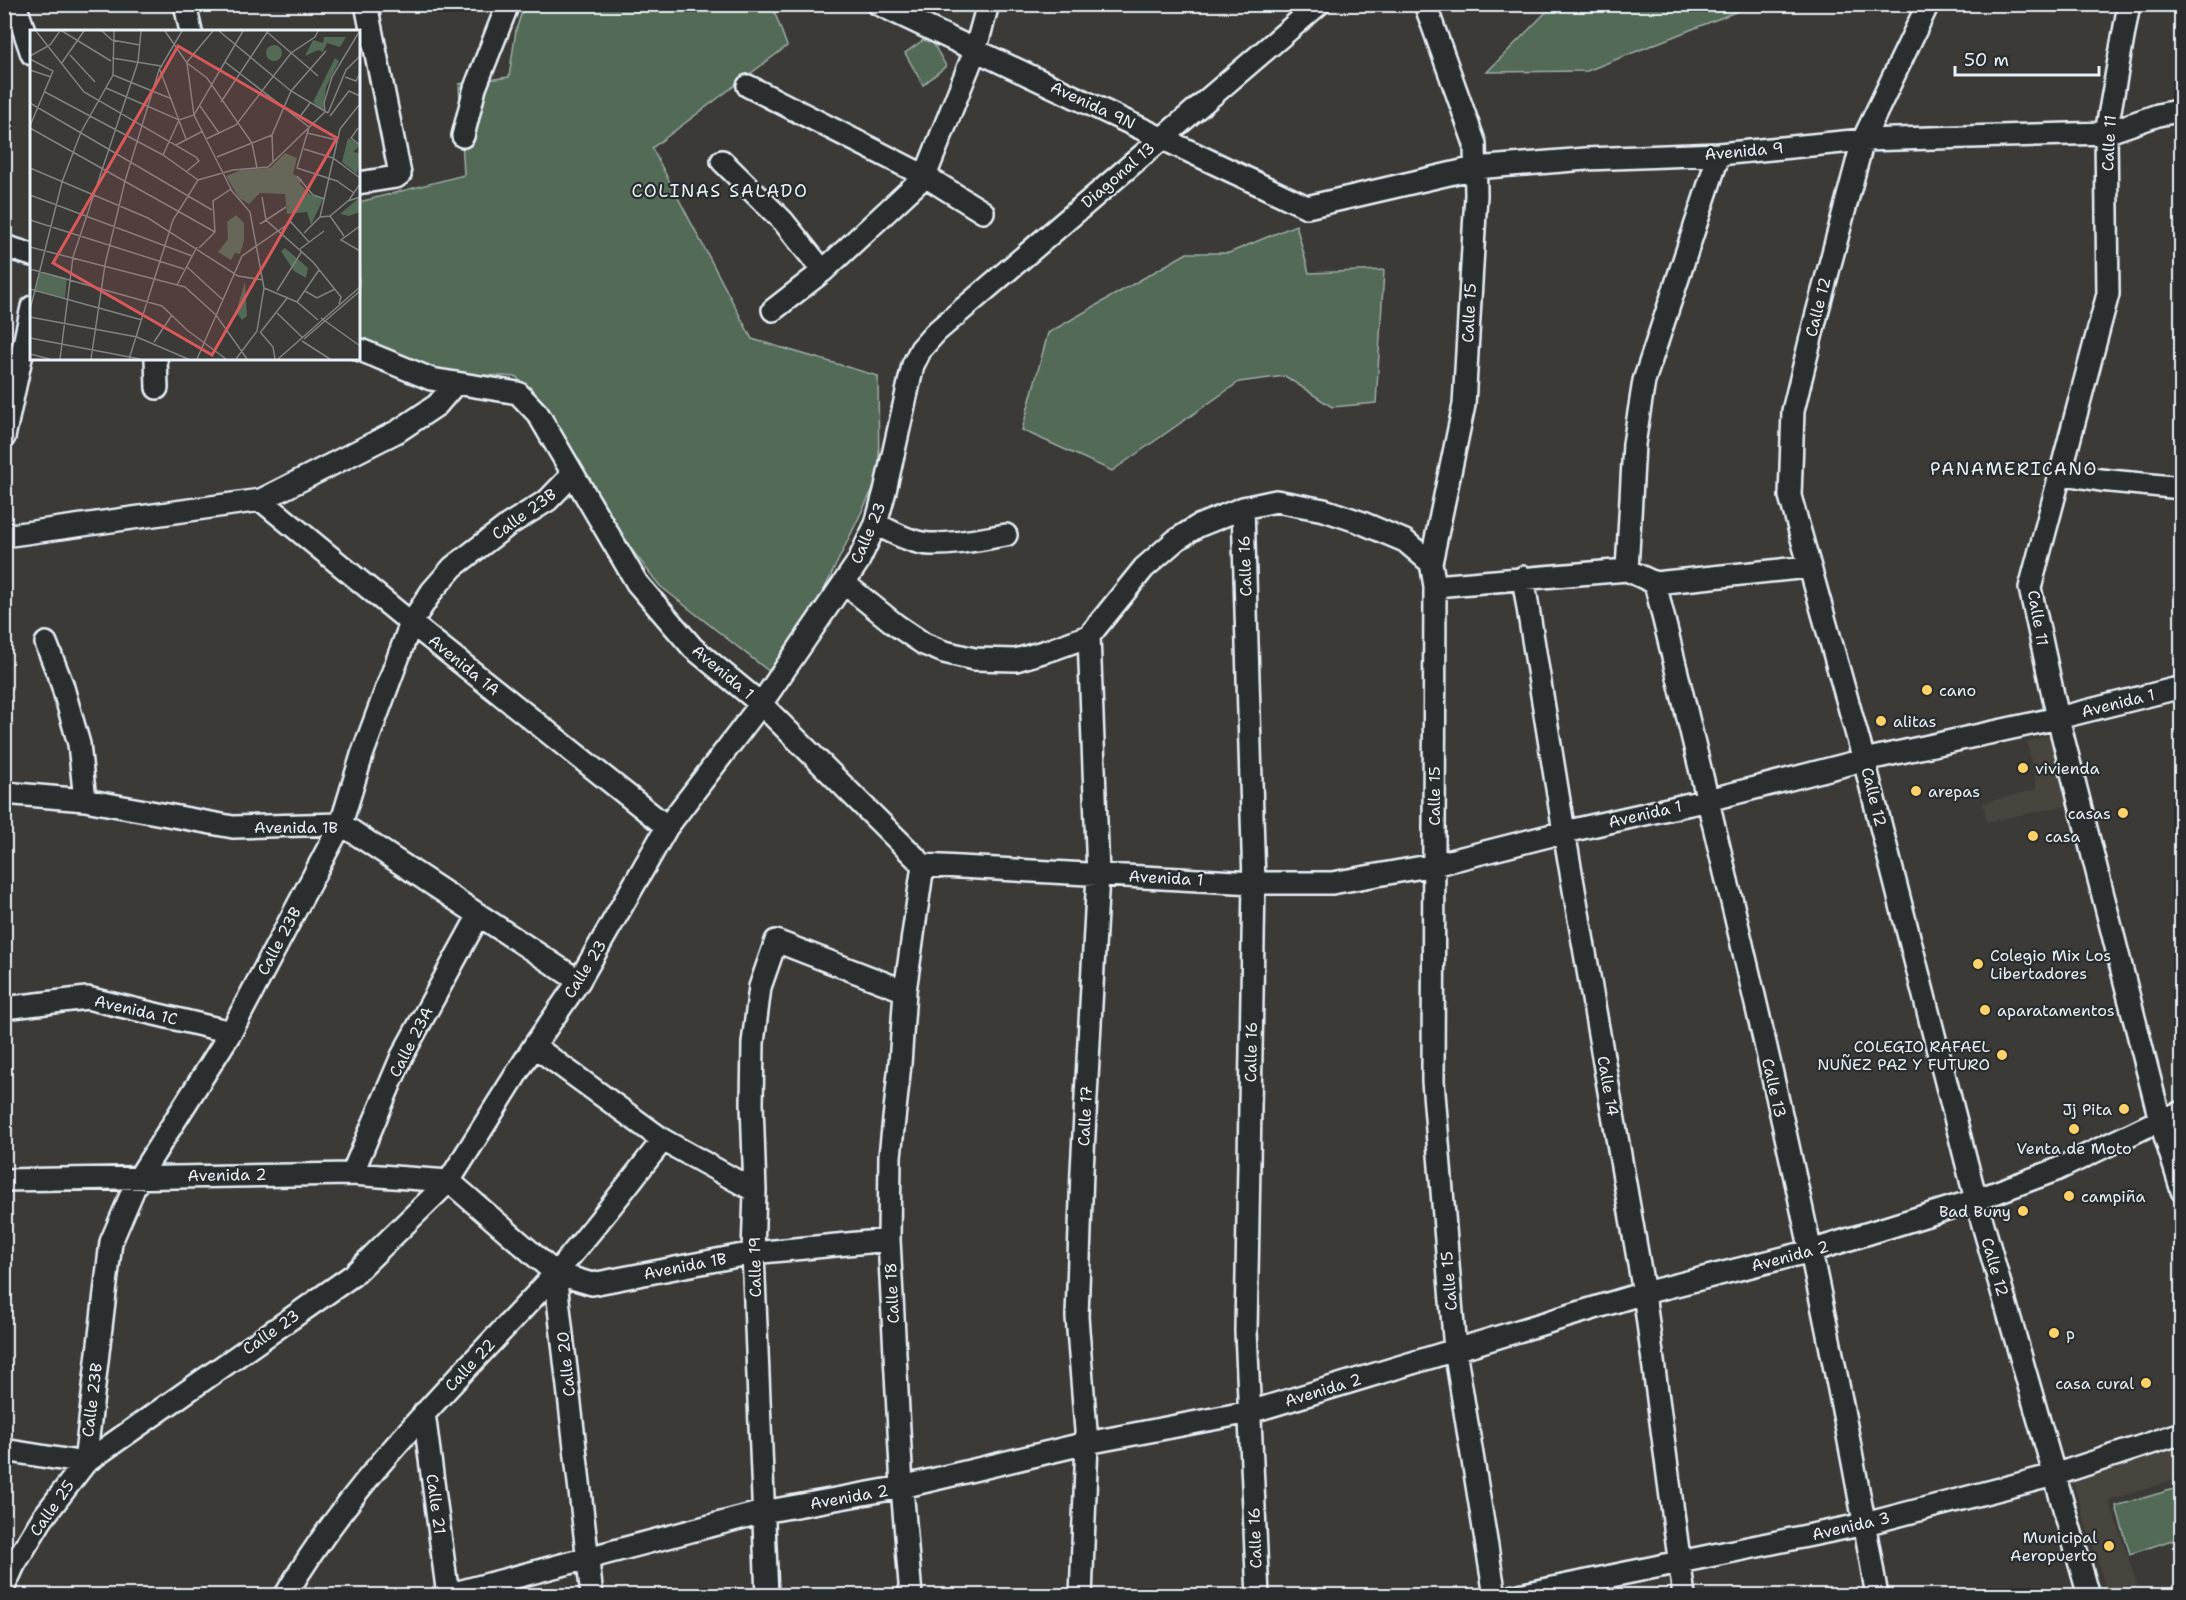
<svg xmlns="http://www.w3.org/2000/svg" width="2186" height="1600" font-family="'Shantell Sans',sans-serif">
<rect width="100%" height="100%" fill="#3b3a37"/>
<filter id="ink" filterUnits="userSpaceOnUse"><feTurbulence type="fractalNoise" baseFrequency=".0167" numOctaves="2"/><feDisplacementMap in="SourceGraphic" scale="12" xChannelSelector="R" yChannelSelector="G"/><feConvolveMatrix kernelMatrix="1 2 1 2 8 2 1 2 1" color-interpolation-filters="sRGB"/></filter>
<g filter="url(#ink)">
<!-- built -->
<path fill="#47443d" d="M2053,734l17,71 -83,17 -4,-19 54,-14 -10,-47z
M2181,1441v37l-72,22 31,93 -7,2h-25l-37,-119z"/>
<!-- green -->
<path fill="#536a57" stroke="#9eaea8" stroke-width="1.5" d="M524,5h248l15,41 -135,102 100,191 126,37 1,100 -61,126 -47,71 -111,-87 -74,-95 -69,-114 -79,-5 -79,-34v-136l105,-27 -5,-91 50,-7 7,-47z
M1553,5v-1l200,1 -166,66 -100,1z
M929,36l17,30 -23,19 -18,-32z
M1296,225l13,48 75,-3 -8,133 -44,4 -47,-31 -46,6 -127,89 -90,-41 26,-97 139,-80h42z
M2181,1487v50l-51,17 -14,-48z"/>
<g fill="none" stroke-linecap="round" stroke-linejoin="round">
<defs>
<path id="minor" d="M15,4l17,50
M185,4l6,28
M878,4l429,203 168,-39 111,-9 133,-5 144,-14 243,-7 52,-18 24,-5
M1425,4l50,140 1,51 -12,210 -33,158 4,23 -2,495 22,269 40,246
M1928,4l-65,136 -47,177 -23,94 -3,85 74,264 112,440 113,396
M2129,4l-23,129 2,161 -78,294 28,130 102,402 22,71
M748,86l177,90 58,36
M463,136l12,-48 33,-84
M722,161l61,60 40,50
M358,183l38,-6 4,-3 -34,-170
M4,246l28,9
M773,310l50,-39 102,-95 50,-125 13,-47
M358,349l73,30 87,14 20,21 99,169 56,65 68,56 162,161 331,18h78l102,-18 130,-33 144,-32 156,-40 194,-42 124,-31
M156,358l1,30
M4,437l28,-130
M2059,473l41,7 82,8
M261,500l150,123 256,204
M1243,508l11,375 -8,448 12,265
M876,524c16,8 35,19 54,20 25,1 51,-5 76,-9
M4,536l257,-36 137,-69 39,-26 18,-21
M1627,570l7,-126 10,-63 75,-227
M1523,577l41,255 80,461 40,303
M844,583l52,42 28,19 20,8 30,7 42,1 37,-11 36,-13 55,-68 32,-28 22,-14 45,-18 33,-7 48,9 36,12 45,19 26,22
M1655,583c82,335 164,672 222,1013
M1435,586l192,-16 28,13 153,-16
M46,643l16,41 17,60 6,56
M4,793l81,7 148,27 108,-3 238,157
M4,1008l83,-10 144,34
M534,1046l129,94 92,51
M352,1174l50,-118 77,-141
M4,1180l348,-6 97,7 106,92 37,323
M555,1273l37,11 161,-31 136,-13
M424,1413l24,183
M4,1450l81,13
M85,1463l26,-221 27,-63 93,-147 110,-208 21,-69 49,-132 21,-32 21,-24 55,-42 40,-25 25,-26
M4,1587l10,-22 28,-46 43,-56 268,-188 96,-94 85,-135 45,-65 88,-154 94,-123 97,-142 18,-38 9,-33 28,-126 8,-16 15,-17 383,-328
M285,1596c71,-122 175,-218 269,-321 38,-43 73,-90 109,-135
M443,1596l320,-84 139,-25 185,-44 163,-31 394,-119 167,-42 165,-51 80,-30 104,-50 22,-8
M767,1596l-14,-343 2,-62 -3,-88 1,-60 7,-56 16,-46 129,50
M911,1596l-9,-109 -13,-247 1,-84 10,-92 5,-73 18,-126
M1081,1596l6,-153 -10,-126 5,-146 16,-296 -9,-239
M1514,1596l351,-72 189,-49 128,-42"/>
</defs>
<!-- minor casing -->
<use href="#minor" stroke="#e8f1f8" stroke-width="26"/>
<!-- minor -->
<use href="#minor" stroke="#2a2d2e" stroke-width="21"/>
</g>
</g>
<!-- markers -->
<g fill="#ffd166" stroke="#2a2d2e" stroke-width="2">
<circle cx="1927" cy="690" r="6"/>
<circle cx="1881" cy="721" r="6"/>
<circle cx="2023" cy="768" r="6"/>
<circle cx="1916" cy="791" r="6"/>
<circle cx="2123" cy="813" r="6"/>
<circle cx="2033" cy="836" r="6"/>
<circle cx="1978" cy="964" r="6"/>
<circle cx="1985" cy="1010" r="6"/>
<circle cx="2002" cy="1055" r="6"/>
<circle cx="2124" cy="1109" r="6"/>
<circle cx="2074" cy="1129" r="6"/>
<circle cx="2069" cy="1196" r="6"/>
<circle cx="2023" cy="1211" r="6"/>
<circle cx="2054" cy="1333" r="6"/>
<circle cx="2146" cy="1383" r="6"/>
<circle cx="2109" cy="1546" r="6"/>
</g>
<g text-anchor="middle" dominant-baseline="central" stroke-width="4.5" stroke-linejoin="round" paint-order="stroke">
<!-- street labels -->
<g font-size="16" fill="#e8f1f8" stroke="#2a2d2e">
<text transform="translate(1093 105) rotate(25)">Avenida 9N</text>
<text transform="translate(2109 143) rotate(-87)">Calle 11</text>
<text transform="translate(1744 151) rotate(-5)">Avenida 9</text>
<text transform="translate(1118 175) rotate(-41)">Diagonal 13</text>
<text transform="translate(1818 307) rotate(-76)">Calle 12</text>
<text transform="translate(1469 313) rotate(-87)">Calle 15</text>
<text transform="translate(524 514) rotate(-36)">Calle 23B</text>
<text transform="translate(868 533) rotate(-67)">Calle 23</text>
<text transform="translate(1245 566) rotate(-92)">Calle 16</text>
<text transform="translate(2038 618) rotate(80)">Calle 11</text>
<text transform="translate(464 665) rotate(39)">Avenida 1A</text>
<text transform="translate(723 672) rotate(40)">Avenida 1</text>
<text transform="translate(2118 703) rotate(-14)">Avenida 1</text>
<text transform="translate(1434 796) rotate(-90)">Calle 15</text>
<text transform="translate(1874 797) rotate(76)">Calle 12</text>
<text transform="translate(1645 814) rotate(-13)">Avenida 1</text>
<text x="296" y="827">Avenida 1B</text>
<text transform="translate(1166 878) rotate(3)">Avenida 1</text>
<text transform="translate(279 941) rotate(-62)">Calle 23B</text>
<text transform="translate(585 969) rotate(-58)">Calle 23</text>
<text transform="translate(136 1010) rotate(13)">Avenida 1C</text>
<text transform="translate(411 1042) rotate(-63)">Calle 23A</text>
<text transform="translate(1251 1052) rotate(-89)">Calle 16</text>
<text transform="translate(1608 1086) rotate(80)">Calle 14</text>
<text transform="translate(1774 1088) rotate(77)">Calle 13</text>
<text transform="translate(1085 1116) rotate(-87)">Calle 17</text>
<text transform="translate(227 1175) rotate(-1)">Avenida 2</text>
<text transform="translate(1790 1256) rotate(-15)">Avenida 2</text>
<text transform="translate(685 1266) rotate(-11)">Avenida 1B</text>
<text transform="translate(755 1267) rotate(-91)">Calle 19</text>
<text transform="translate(1995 1267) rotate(74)">Calle 12</text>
<text transform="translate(1449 1281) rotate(-95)">Calle 15</text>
<text transform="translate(892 1293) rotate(-93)">Calle 18</text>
<text transform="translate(271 1332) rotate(-35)">Calle 23</text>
<text transform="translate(566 1364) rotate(-96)">Calle 20</text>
<text transform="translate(470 1365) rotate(-47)">Calle 22</text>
<text transform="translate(1323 1390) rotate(-17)">Avenida 2</text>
<text transform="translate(92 1400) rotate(-83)">Calle 23B</text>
<text transform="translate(849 1497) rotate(-10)">Avenida 2</text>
<text transform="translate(436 1504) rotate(82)">Calle 21</text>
<text transform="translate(52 1508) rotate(-55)">Calle 25</text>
<text transform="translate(1851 1526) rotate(-13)">Avenida 3</text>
<text transform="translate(1255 1538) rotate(-92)">Calle 16</text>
</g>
<!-- poi labels -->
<g font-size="16" fill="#e8f1f8" stroke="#2a2d2e" text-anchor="start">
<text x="1939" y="690">cano</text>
<text x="1893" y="721">alitas</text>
<text x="2035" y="768">vivienda</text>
<text x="1928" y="791">arepas</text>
<text x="2111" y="813" text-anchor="end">casas</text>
<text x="2045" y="836">casa</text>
<text x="1990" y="955">Colegio Mix Los<tspan x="1990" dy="18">Libertadores</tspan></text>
<text x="1997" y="1010">aparatamentos</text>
<text x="1990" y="1046" text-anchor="end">COLEGIO RAFAEL<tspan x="1990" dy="18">NUÑEZ PAZ Y FUTURO</tspan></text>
<text x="2112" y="1109" text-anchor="end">Jj Pita</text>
<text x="2074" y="1148" text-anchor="middle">Venta de Moto</text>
<text x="2081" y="1196">campiña</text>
<text x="2011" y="1211" text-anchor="end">Bad Buny</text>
<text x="2066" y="1333">p</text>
<text x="2134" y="1383" text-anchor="end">casa cural</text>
<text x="2097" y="1537" text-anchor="end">Municipal<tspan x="2097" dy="18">Aeropuerto</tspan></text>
</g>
<!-- neighbourhood labels -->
<g font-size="18" letter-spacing="1.5" fill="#e8f1f8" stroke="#2a2d2e">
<text x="720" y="191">COLINAS SALADO</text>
<text x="2014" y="469">PANAMERICANO</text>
</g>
</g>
<!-- overview -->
<g transform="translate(30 30)">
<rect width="330" height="330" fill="#3b3a37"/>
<path d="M294,7h22l-6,10 -13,-4 -4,9 -5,-2 -13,6 8,-16 10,3zM236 23a8 8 0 1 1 16 0a8 8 0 1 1-16 0ZM305,28l4,3 -13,26 -3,24 -10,-9zM318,108l12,7 -7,7 7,1 -3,21 -15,-12zM255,123l12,5 -4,16 9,5 -2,5 11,11 12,4 -12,26 -4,-13 -20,2 -2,-20 -25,-1 -11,11 -10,-6 -13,-22 15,-6 29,-2zM330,167v15l-11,4 -9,-2zM206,185l8,8v18l-4,13 -5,-1 -4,7 -13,-8 10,-13 -1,-17zM255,218l23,20 -2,10 -12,-7 -13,-20zM9,241l28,7 -2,20 -30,-8zM215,252l2,34 -5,4 -6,-8z" fill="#536a57"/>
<path fill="none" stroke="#808384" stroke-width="1.5" d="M6,1l48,61 112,65 3,4 -12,10M32,1l49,30M72,1l10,9 28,5M135,1l22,32 7,52 38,76 18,21 14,76 -7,43M189,1l72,60 37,22M237,2l51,44M40,25l25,27M0,26l20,-11 10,-14M82,28l49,8M0,29l23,12 -23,55M157,32l26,-31M195,32l84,65 -12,41 40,13 17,12M157,33l20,15 45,65 5,25M31,34l23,-33M0,40l21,7M130,40l26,69M83,45l59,24M315,47l11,4 4,-8M76,58l73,32 15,-5 49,-84M15,62l118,63 35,25M191,72l47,-71M0,73l182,107M170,76l19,27M298,83l18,-43 14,-14M300,86l19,-25 11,5M269,88l11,-15M0,98l185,104M328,98l-7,10 9,7M277,103l30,7M176,109l30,-14 55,-72 24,-16 3,-6M146,115l27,-14M274,119l29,9 27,20M133,125l16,-35M187,127l55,-22M243,131l-1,-26 19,-44 35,-40M0,138l118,50 90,58 25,4M267,146l16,19 12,4M0,165l162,61M232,167l4,23 47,42 28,35 -2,7M319,170l11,-16M300,186l14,20M290,187l20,-88 19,-24M0,190l154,49M230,194l26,-17M330,196l-19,14 19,11M274,203l16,-16 10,-1 18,-15 12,-4M0,217l155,40 31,28 31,44M169,218l16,-16 -2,-31 18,-12M270,219l24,-18M157,237l36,33M0,239l132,37 25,24 39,29M147,255l20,-38M234,258l33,14 21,18M0,259l112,31M247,261l25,-40M275,261l12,7 18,-9M267,272l22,-32M0,280l32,-128 19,-50 32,-57 1,-44M247,283l25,24M0,287l107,20 51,22M291,288l39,28M230,303l28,-36M231,303l12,14 2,12M0,308l110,21M274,309l56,-48M272,311l28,18M124,312l18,-27M0,324l20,5M30,329l13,-102 65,-195 3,-31M61,329l14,-94 20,-84 34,-111 23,-39M99,329l44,-139 25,-40 35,-10 35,-3 57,-55 -1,-9 8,-26 27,-45M167,329l45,-103 49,-34 18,20M206,329l21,-28M248,329l82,-72"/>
<path fill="#da5a5c" fill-opacity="0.15" stroke="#da5a5c" stroke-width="3" d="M148,16l159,92 -125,217 -159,-92z"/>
<rect width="330" height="330" fill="none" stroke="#e8f1f8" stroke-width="3"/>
</g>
<!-- margin -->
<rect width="2186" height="1600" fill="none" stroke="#2a2d2e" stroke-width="24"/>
<rect x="12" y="12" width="2162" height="1576" fill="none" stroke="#e8f1f8" stroke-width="2" filter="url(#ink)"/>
<!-- scale -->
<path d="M1955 66v9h144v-9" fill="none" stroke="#e8f1f8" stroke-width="3"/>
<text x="1964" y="66" font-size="18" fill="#e8f1f8" stroke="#2a2d2e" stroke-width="4.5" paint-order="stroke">50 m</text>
</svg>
